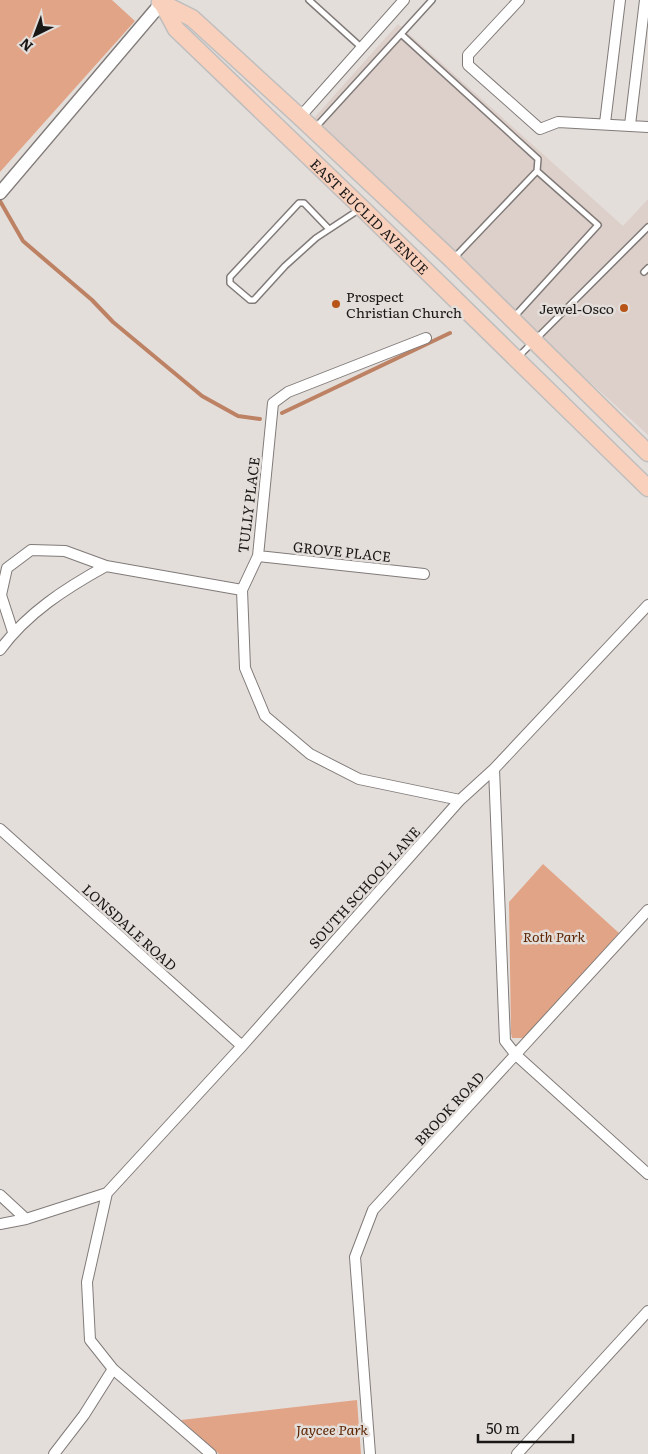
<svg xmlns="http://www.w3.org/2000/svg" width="648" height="1454" font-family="Literata,serif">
<rect width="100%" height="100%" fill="#e4dedb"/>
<!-- built -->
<path fill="#ddcfc9" d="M398,24l225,202 25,-27v236l-124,-113 -210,-204z"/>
<!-- green -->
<path fill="#e1a486" d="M0,0h112l23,21 -135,151z
M543,864l76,69 -94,105h-13l-1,-5 -2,-131z
M357,1400l4,54h-142l-38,-34z"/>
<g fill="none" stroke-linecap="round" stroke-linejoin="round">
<!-- stream -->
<path stroke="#bd8264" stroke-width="4" d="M0,201l23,40 69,59 21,22 89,74 36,20 22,3
M282,413l168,-80"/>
<defs>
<path id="service" d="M309,0l53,48
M401,34l31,-34
M315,128l86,-94 137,125 -1,12
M328,228l-24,-25h-5l-69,74v6l20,17h4l31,-34 31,-28 44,-29
M454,258l83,-87 61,54 -84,92
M644,272l4,-4
M517,358l131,-131"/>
<path id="minor" d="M519,0l-51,55v10l72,64 18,-7 90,5
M300,117l104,-117
M605,123l15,-123
M630,125l15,-125
M426,338l-138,54 -15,11 -15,153 -16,34 3,78 20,48 45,38 49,25 101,21
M258,556l166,18
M13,632l-12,-37 6,-27 24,-18 34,1 41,15 136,24
M0,650c27,-37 66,-62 106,-84
M494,769l11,272 11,14 132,119
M0,829l242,217
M0,1195l26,24
M0,1224l26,-5 81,-26 135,-147 218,-246 34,-31 154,-164
M113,1369l98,85
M54,1454l30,-39 29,-46 -23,-29 -3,-58 20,-89
M370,1454l-15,-197 18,-47 275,-300
M517,1454l131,-143"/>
<path id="tertiary" d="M0,193l164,-193"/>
<g id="primary">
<path d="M160,2l32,16 108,99 152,143 196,193"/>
<path id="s1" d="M162,3l14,26 186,179 286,280"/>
</g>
</defs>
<!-- service casing -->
<use href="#service" stroke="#807b79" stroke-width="8"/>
<!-- minor casing -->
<use href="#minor" stroke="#807b79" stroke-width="12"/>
<!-- tertiary casing -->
<use href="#tertiary" stroke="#807b79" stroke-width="15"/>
<!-- primary casing -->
<use href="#primary" stroke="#bfbebe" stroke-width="19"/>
<!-- service -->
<use href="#service" stroke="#fff" stroke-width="5"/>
<!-- minor -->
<use href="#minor" stroke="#fff" stroke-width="10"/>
<!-- tertiary -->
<use href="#tertiary" stroke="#fff" stroke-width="12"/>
<!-- primary -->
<use href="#primary" stroke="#f8d0bc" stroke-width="16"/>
</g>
<!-- markers -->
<g fill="#b65517" stroke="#e4dedb" stroke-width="2">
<circle cx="336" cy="304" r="5"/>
<circle cx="624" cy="308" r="5"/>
</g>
<g text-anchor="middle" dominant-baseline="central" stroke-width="5" stroke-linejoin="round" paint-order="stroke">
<!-- street labels -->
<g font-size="14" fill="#1a1817" stroke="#e4dedb">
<text stroke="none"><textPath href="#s1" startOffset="299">EAST EUCLID AVENUE</textPath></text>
<text transform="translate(248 505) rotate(-83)">TULLY PLACE</text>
<text transform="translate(342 551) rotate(6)">GROVE PLACE</text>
<text transform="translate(364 887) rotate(-48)">SOUTH SCHOOL LANE</text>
<text transform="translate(130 927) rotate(42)">LONSDALE ROAD</text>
<text transform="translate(449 1108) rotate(-47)">BROOK ROAD</text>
</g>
<!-- poi labels -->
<g font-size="14" fill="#1a1817" stroke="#e4dedb" text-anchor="start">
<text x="346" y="296">Prospect<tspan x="346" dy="16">Christian Church</tspan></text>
<text x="614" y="308" text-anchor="end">Jewel-Osco</text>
</g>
<!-- park labels -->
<g font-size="14" font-style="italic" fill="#5c2502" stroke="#e4dedb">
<text x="554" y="936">Roth Park</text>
<text x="332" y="1429">Jaycee Park</text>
</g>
</g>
<!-- north arrow -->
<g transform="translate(35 35) rotate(222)" stroke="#e4dedb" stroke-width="4" paint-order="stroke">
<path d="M0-4L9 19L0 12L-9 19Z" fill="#1a1817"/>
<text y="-8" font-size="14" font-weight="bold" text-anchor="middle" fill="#1a1817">N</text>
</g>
<!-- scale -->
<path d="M478 1434v8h95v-8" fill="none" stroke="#1a1817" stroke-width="2.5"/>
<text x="486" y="1434" font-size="15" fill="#1a1817" stroke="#e4dedb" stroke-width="4" paint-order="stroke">50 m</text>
</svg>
